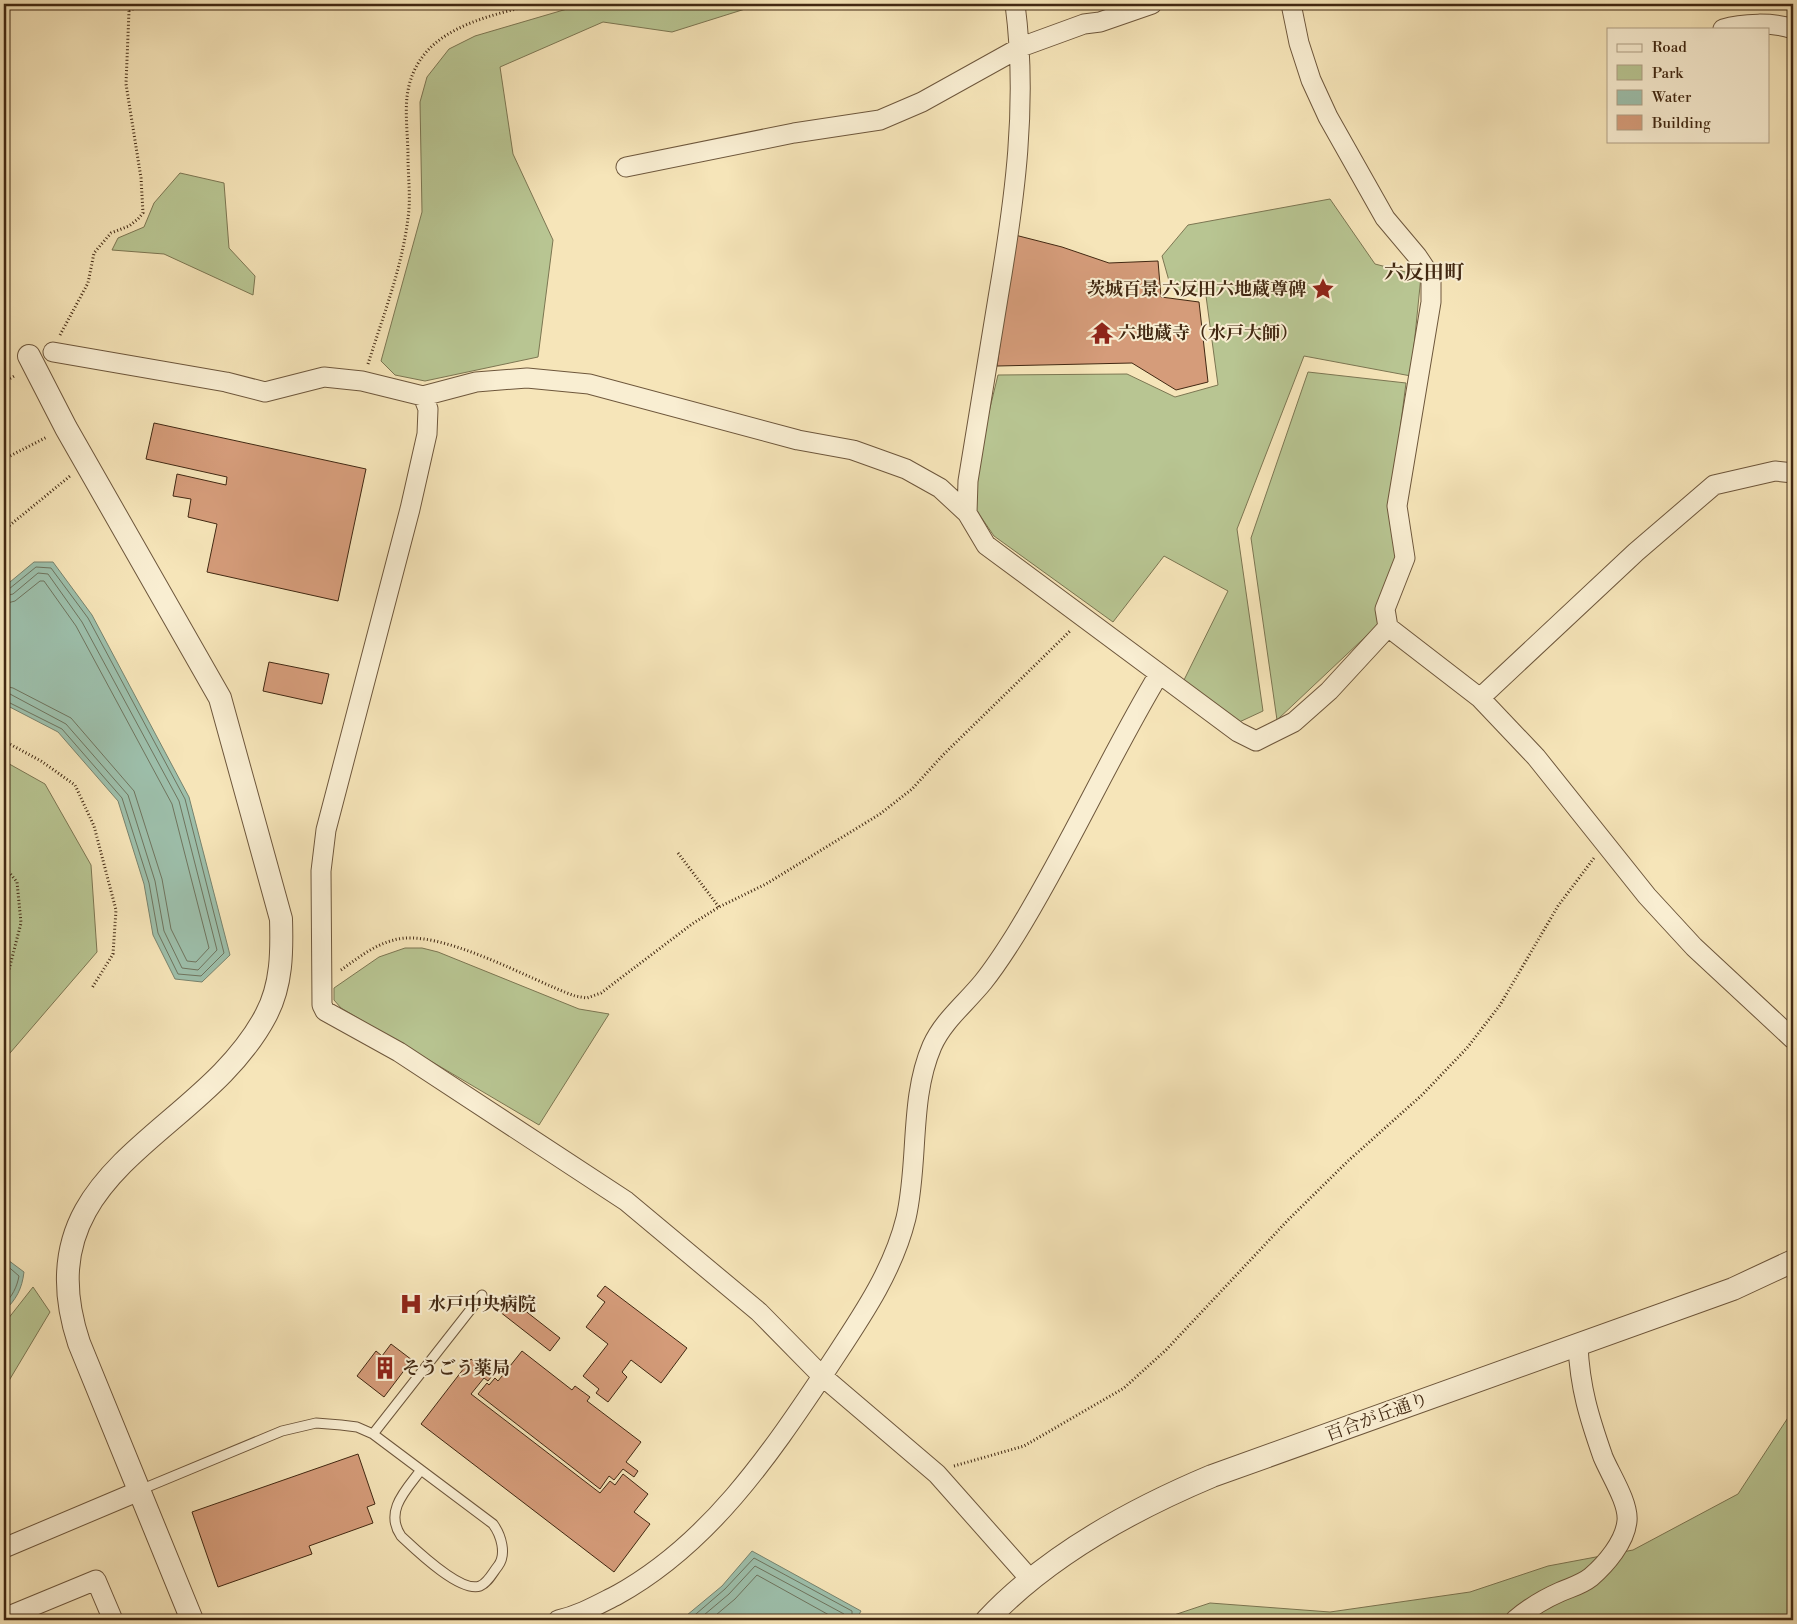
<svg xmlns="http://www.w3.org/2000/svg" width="1797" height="1624" font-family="'Libre Bodoni','Noto Serif JP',serif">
<rect width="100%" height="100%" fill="#f6e5b9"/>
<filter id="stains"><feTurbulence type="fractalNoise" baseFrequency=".004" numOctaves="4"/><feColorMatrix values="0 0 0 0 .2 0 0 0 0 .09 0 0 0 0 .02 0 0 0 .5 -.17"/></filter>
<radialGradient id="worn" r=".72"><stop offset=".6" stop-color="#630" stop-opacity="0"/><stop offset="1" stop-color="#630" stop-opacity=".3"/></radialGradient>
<!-- green -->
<path fill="#b8c592" stroke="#7c7652" d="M584,4h177l-89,28 -69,-10 -103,45 13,87 40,86 -15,117 -113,24 -30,-6 -14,-14 41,-149 -2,-110 7,-25 22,-28 26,-13z
M180,173l44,10 5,65 26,28 -2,19 -89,-41 -52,-4 6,-12 26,-11 10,-24z
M1330,199l45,65 46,12 -10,100 -107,-20 -67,173 26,182 -28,13 -52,-42 45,-91 -64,-35 -51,66 -119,-86 -26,-38 30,-123 129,-1 48,23 43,-12 -12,-89 -35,-8 -9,-32 26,-31z
M1308,372l98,11 -16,125 7,46 -18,70 -102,96 -26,-182z
M4,761l41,23 46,81 6,87 -93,108z
M405,948h17l16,4 141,57 30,5 -70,111 -198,-117 -7,-8v-12l45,-31z
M33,1287l17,25 -46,77v-65z
M1793,1410v210h-634l51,-17 120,9 140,-20 78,-26 85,-16 105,-56z"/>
<!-- water -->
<path fill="#9dbfab" stroke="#78836e" d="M34,562h19l39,53 97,182 41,158 -28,27 -27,-3 -22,-44 -9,-51 -26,-83 -60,-69 -54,-28v-117z
M4,1257l20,15c-2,17 -8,28 -20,39z
M752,1551l109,60 -5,9h-175l41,-34z"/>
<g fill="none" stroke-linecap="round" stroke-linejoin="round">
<!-- shore -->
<path stroke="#6f745e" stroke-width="1" d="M4,590l5,-1 27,-22 15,1 37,50 97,181 39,154 -23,23 -23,-2 -20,-41 -9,-50 -27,-85 -60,-69 -58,-29
M4,596l9,-2 25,-21 10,1 34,48 97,179 38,149 -19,20 -16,-2 -18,-37 -9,-50 -27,-86 -62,-71 -56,-30 -6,-1
M4,604l11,-3 25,-20h4l32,45 96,178 37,144 -13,14 -9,-1 -16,-32 -9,-50 -28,-88 -63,-73 -58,-30 -9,-2
M4,1263l15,13c-2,11 -7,21 -15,28
M689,1620l36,-31 29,-31 98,53v9
M698,1620l31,-26 26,-28 89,48 1,6
M710,1620l25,-21 22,-24 81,45"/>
</g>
<!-- building -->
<path fill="#d59c7a" stroke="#412812" d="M1015,235l47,12 47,16 49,-2 3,36 38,5 9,80 -32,8 -44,-27 -135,3z
M154,423l212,46 -28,132 -131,-29 10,-48 -29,-7 3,-18 -18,-3 4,-22 49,11 1,-8 -81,-18z
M269,662l60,12 -7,30 -59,-13z
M605,1286l82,62 -26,35 -30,-23 -9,12 5,5 -19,25 -12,-9 3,-4 -16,-13 25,-32 -22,-17 19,-25 -8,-6z
M505,1295l55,43 -10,13 -55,-43z
M391,1344l21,16 -28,37 -27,-21 19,-25 6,5z
M522,1351l50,39 3,-4 15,11 -3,4 54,41 -15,20 12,9 -4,6 -11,-8 -9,11 -5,-4 -9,13 -122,-95 9,-11 2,2 6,-7 3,3z
M471,1359l21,17 -4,5 -4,-3 -13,16 129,99 10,-12 5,4 8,-11 25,20 -14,18 16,12 -36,48 -193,-148z
M358,1454l17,50 -8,3 6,16 -64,23 3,8 -94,33 -26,-75z"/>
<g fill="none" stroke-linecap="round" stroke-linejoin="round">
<defs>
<path id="service" d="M373,1434l109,-139
M140,1490l142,-59 34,-8 25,2 16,2 16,7 120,90c8,11 14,30 5,42 -5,6 -10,17 -18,20 -20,7 -65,-37 -79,-50 -17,-25 5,-46 20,-66"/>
<path id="minor" d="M1291,4l8,39 12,37 17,37 57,101 32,38 14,21v25l-34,204 8,52 -20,51 3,18 92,71 56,59 111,139 47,51 99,92
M1723,29c19,-6 51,-7 70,0
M626,167l168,-34 86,-13 42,-18 99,-55 63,-23 16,-2 52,-18
M53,352l173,30 39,10 59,-15 38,4 61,15 53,-14 51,-4 62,6 209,56 55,10 53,19 34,19 27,25 19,32 252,187 18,9 38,-19 35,-31 59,-64
M423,396l5,13 -1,25 -17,75 -84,321 -5,41 1,134 3,6 74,41 227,149 133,111 63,64 115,98 94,106
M967,513l1,-32c10,-61 20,-122 30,-183 17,-99 30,-195 17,-294
M1480,698l156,-146 78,-67 61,-14 18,2
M4,1548l135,-57
M4,1618l92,-38 17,40
M558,1620c22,-5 39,-15 59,-25 92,-51 151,-138 208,-223 32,-49 67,-97 81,-154 13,-56 3,-119 26,-172 11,-25 34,-43 51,-64 12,-15 23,-32 33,-48 52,-84 92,-175 143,-260
M1515,1620c13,-11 29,-21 45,-28 11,-5 21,-7 31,-15 15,-13 34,-35 36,-56 2,-18 -17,-47 -24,-64 -14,-40 -23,-69 -25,-111"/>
<path id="tertiary" d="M29,356l37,72 154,270 61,221c1,32 1,66 -15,96 -64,122 -245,153 -187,328l113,277
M987,1620c61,-65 144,-110 225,-144l521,-187 60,-28"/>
</defs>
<!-- service casing -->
<use href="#service" stroke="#6e573c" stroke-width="11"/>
<!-- minor casing -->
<use href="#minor" stroke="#6e573c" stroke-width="21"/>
<!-- tertiary casing -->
<use href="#tertiary" stroke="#6e573c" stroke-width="24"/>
<!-- path -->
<path stroke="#412812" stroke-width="3" stroke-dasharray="1 2.5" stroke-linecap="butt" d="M129,11l13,-7
M60,335l28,-52 6,-30 17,-20 18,-7 9,-7 5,-6 -2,-35 -15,-94 3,-73 -2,-7
M368,364c15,-48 34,-96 40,-146 3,-19 0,-41 0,-61 0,-19 -3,-41 -1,-60 8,-67 75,-79 128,-93
M4,382l12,-7
M4,459l43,-22
M4,530l66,-54
M4,741l37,20 34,24 19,41 22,84 -3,44 -21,34
M678,853l41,54
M4,866l13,16 4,41 -17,66
M341,970c17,-12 33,-25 53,-30 45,-13 136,40 181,56l12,2 14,-5 91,-69 27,-17 47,-23 114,-70 32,-25 31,-34 128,-125
M954,1466l70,-20 100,-58 42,-38 122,-130 60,-59 74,-66 45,-47 33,-43 58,-99 36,-48"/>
<!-- service -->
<use href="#service" stroke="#f9eed2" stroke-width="9"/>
<!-- minor -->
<use href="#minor" stroke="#f9eed2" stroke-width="19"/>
<!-- tertiary -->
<use href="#tertiary" stroke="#f9eed2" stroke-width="22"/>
</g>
<!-- icons -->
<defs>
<symbol id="sight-bare" viewBox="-9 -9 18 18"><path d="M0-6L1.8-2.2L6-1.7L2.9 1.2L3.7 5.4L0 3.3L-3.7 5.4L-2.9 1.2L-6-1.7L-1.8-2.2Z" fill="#8f2418" stroke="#f9eed2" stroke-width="2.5" paint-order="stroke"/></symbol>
<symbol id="temple-bare" viewBox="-9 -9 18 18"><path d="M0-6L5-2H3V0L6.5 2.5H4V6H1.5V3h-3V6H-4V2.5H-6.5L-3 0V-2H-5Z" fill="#8f2418" stroke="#f9eed2" stroke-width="2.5" paint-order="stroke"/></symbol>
<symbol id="hospital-bare" viewBox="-9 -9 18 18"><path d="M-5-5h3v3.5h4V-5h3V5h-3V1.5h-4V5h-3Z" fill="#8f2418" stroke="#f9eed2" stroke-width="2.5" paint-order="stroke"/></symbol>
<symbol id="building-bare" viewBox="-9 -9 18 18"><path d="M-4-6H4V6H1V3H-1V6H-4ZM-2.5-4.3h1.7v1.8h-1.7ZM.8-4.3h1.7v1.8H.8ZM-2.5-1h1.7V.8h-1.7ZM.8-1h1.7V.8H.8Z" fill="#8f2418" stroke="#f9eed2" stroke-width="2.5" paint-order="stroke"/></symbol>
</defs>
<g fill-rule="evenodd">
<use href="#sight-bare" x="1307" y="273" width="32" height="32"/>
<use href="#temple-bare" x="1086" y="317" width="32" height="32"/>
<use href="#hospital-bare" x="395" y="1288" width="32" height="32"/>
<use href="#building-bare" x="369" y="1352" width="32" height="32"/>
</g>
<g text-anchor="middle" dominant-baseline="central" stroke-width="4" stroke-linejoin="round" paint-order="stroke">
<!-- poi labels -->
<g font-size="18" font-weight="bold" fill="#412812" stroke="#f9eed2" text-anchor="start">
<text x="1306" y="289" text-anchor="end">茨城百景 六反田六地蔵尊碑</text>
<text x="1118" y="333">六地蔵寺（水戸大師）</text>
<text x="428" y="1304">水戸中央病院</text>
<text x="402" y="1368">そうごう薬局</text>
</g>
<!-- street labels -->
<g font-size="18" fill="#412812" stroke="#f9eed2">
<text transform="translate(1377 1417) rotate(-20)">百合が丘通り</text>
</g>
<!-- quarter labels -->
<g font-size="20" font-weight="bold" fill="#412812" stroke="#f9eed2">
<text x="1424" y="273">六反田町</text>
</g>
</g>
<!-- margin -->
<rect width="1797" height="1624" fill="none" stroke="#f6e5b9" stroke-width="20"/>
<rect x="5" y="5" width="1787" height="1614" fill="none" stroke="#412812" stroke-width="2.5"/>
<rect x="10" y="10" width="1777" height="1604" fill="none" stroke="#412812"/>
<!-- legend -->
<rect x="1607" y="28" width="162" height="115" fill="#f9eed2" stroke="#af9f85"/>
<rect x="1617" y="44" width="25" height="8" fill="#f9eed2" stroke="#af9f85"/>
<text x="1652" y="52" font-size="15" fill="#412812">Road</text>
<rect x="1617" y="65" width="25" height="15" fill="#b8c592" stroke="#af9f85"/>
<text x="1652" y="78" font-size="15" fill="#412812">Park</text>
<rect x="1617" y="90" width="25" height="15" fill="#9dbfab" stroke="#af9f85"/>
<text x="1652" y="102" font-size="15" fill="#412812">Water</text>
<rect x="1617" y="115" width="25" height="15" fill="#d59c7a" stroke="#af9f85"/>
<text x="1652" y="128" font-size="15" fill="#412812">Building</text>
<rect width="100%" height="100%" filter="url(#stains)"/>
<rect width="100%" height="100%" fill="url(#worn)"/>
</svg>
